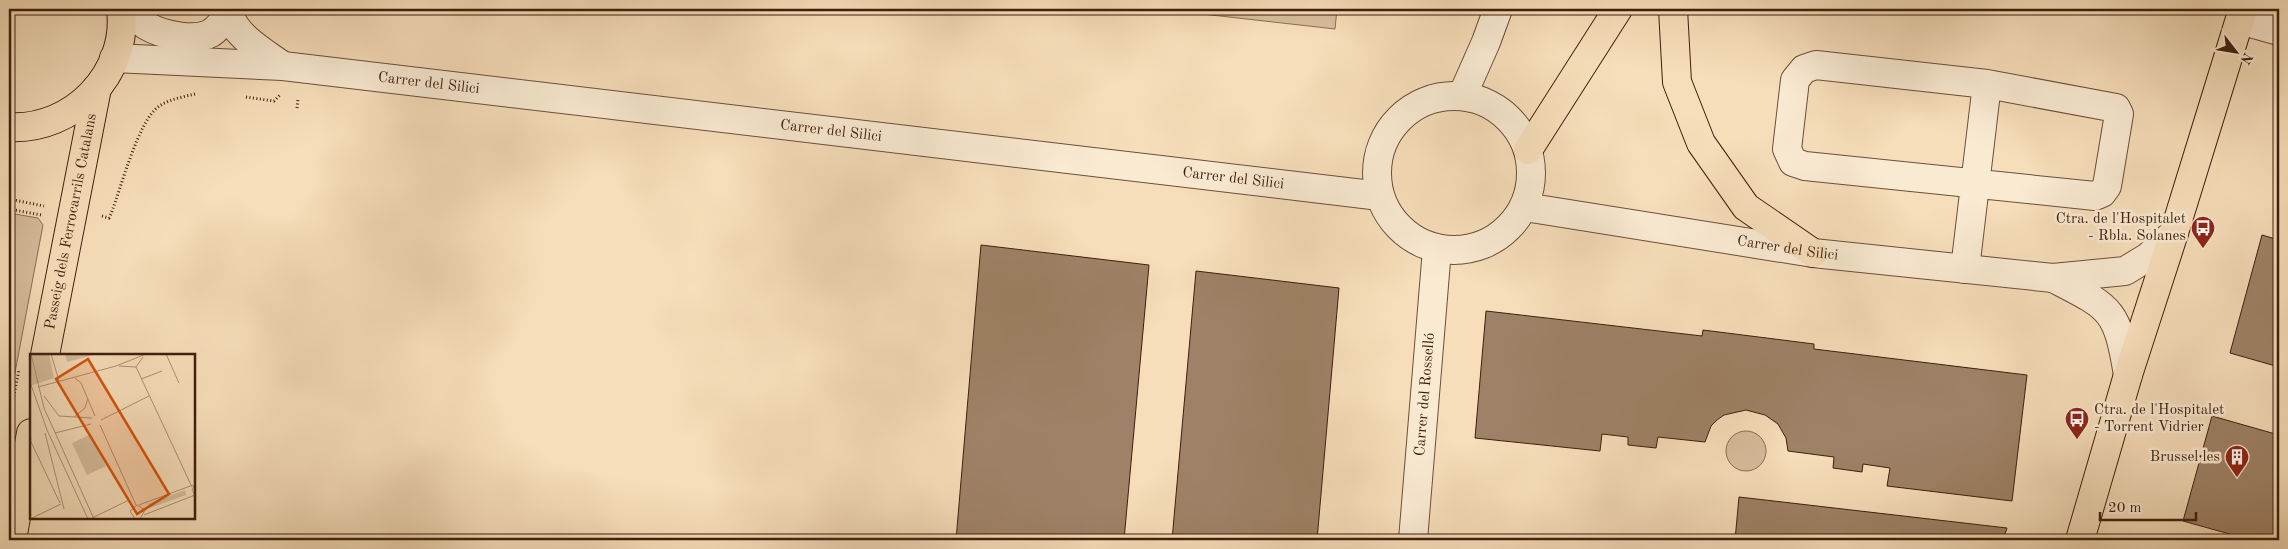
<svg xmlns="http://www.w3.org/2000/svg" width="2288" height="549" font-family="'Old Standard TT',serif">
<rect width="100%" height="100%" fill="#f6deba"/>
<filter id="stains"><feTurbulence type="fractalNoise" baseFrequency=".004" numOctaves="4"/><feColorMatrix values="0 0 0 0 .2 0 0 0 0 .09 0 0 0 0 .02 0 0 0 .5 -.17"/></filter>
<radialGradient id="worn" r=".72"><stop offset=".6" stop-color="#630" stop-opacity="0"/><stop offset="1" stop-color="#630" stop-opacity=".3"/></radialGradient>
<!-- green -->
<path fill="#d7bd9d" stroke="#8b6e55" d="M1158,9h179l-2,20z
M9,213l29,5 5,7 -34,179z
M1726 451a20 20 0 1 1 40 0a20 20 0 1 1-40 0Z"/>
<!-- building -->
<path fill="#9e8267" stroke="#3f1e0d" d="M2262,235l17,5v127l-49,-14z
M981,245l168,20 -25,275h-168z
M1196,271l143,17 -22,252h-145z
M1486,311l216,25 1,-6 111,14v5l213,26 -15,126 -125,-15 3,-18 -27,-4 -1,8 -29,-4 1,-11 -46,-6 -2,-13 -8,-14 -13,-9 -19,-5 -22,5 -7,5 -6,6 -6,16 -47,-5 -2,11 -28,-3v-8l-26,-3 -2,17 -125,-13z
M2212,416l67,19v105h-28l-68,-19z
M1739,497l268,31 -4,12h-268z"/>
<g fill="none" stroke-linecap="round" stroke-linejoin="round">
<defs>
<g id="minor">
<path d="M126,9c7,5 14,12 21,17 15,9 48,16 64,7 8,-5 13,-13 18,-20"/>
<path d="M228,9c4,26 36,43 55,57"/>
<path d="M2240,20l39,11"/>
<path id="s1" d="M114,58l169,8 1097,130"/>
<path d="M1463,94l23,-52 12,-33"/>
<circle cx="1454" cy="173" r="77"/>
<path id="s2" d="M1525,207l288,46 240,25 72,-7 23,-14 26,-24"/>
<path d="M1965,269l22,-185 -171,-19 -12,4 -9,11 -8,69 6,13 12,4 290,30 7,-3 5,-7 12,-72 -3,-6 -129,-24"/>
<path d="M2053,278c58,30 64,30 75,97"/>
<path id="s3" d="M1413,540l24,-291"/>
</g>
<g id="major">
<path d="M9,127c64,4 120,-54 112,-118"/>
<path id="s4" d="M45,355l52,-267"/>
<path d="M12,540l19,-107"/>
<path d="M2080,540l48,-165 46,-142 69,-224"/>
</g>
<path id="highway" d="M1673,9l4,73 24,61 45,64 67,46
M1528,150l90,-141"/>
</defs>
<!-- minor casing -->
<use href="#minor" stroke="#6d4e38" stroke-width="30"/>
<!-- major casing -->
<use href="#major" stroke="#3f1e0d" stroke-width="30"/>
<!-- highway casing -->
<use href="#highway" stroke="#3f1e0d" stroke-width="30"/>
<!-- path -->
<path stroke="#3f1e0d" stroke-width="3" stroke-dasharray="1 2.5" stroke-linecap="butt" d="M246,97l28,4 6,-6
M297,108l1,-9
M9,199l35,7
M9,209l32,6
M102,216l7,2 2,-4c10,-26 27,-92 47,-107 11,-8 25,-10 37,-13
M11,410l8,-40"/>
<!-- minor -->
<use href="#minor" stroke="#f9ead2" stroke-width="28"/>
<!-- major -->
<use href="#major" stroke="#f6deba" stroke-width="28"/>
<!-- highway -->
<use href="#highway" stroke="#f6deba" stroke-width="28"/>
</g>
<!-- icons -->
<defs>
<symbol id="bus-pin" viewBox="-11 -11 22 30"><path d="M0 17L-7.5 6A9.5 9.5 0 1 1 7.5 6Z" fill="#8f2418" stroke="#f9ead2"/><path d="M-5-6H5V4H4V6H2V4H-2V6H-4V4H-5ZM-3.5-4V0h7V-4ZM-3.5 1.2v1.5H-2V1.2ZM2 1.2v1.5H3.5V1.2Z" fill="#fff"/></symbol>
<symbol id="building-pin" viewBox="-11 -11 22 30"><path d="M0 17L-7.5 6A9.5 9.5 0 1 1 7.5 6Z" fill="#8f2418" stroke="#f9ead2"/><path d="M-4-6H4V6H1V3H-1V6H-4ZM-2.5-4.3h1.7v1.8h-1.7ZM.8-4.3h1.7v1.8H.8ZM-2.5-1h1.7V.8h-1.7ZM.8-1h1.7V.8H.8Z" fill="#fff"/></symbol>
</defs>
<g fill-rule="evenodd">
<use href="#bus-pin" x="2189" y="214" width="28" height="38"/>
<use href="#bus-pin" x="2063" y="405" width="28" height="38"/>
<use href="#building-pin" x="2223" y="443" width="28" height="38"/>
</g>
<g text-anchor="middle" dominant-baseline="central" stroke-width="5" stroke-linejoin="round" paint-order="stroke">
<!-- street labels -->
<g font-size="15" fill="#3f1e0d" stroke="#f9ead2">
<text stroke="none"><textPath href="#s1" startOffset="316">Carrer del Silici</textPath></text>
<text stroke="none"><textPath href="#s1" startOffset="721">Carrer del Silici</textPath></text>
<text stroke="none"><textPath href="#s1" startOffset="1126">Carrer del Silici</textPath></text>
<text stroke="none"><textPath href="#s4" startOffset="136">Passeig dels Ferrocarrils Catalans</textPath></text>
<text stroke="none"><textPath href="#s2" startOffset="266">Carrer del Silici</textPath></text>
<text stroke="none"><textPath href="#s3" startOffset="146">Carrer del Rosselló</textPath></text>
</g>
<!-- poi labels -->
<g font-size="15" fill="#3f1e0d" stroke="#f9ead2" text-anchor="end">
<text x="2186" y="219">Ctra. de l'Hospitalet<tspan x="2186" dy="17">- Rbla. Solanes</tspan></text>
<text x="2094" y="410" text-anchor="start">Ctra. de l'Hospitalet<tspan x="2094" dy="17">- Torrent Vidrier</tspan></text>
<text x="2220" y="457">Brussel·les</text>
</g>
</g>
<!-- overview -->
<g transform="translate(30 354)">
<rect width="165" height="165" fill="#f6deba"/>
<path d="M0,0h19l5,24 -24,8zM39,0h28l-30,8 -2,-7zM61,80l15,32 -19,9 -15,-32zM155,136l1,5 -36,13 -2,-4z" fill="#d7bd9d"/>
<path fill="none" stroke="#ad9175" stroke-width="1" d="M1,0l13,54 50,111M21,0l8,27M136,0l13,29M89,12l17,1 7,-10M106,13l56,120M45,24l6,5 14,33M111,25l21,-8M0,28l17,48 41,89M8,33l78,-21 30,-12M14,42l15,20 33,2M44,63l11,-9 3,-10M71,66l48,-24M70,71l36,80M0,79l1,9 29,61M15,79l19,76M25,79l36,-9M109,151l54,-20M114,161l51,-20 -3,-5 3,-6M62,164l37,-18M0,165l31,-15M105,165l-5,-8 7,-6 8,5 -5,9"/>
<path fill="#d7530c" fill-opacity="0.15" stroke="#d7530c" stroke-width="2.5" d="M58,5l81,135 -32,20 -81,-135z"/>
<rect width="165" height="165" fill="none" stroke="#3f1e0d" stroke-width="2.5"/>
</g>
<!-- margin -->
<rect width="2288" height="549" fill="none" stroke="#f6deba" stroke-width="30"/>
<rect x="10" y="10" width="2268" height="529" fill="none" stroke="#3f1e0d" stroke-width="2.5"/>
<rect x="15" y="15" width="2258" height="519" fill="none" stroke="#3f1e0d"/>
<!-- north arrow -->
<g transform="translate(2236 52) rotate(121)" stroke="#f9ead2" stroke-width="4" paint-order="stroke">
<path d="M0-4L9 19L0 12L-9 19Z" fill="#3f1e0d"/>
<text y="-8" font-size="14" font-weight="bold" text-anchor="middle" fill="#3f1e0d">N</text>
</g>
<!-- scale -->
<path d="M2100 512v8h96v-8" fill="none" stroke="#3f1e0d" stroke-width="2.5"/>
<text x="2108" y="512" font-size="15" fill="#3f1e0d" stroke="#f9ead2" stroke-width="4" paint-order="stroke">20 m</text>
<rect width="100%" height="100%" filter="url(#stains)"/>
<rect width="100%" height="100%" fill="url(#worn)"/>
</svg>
